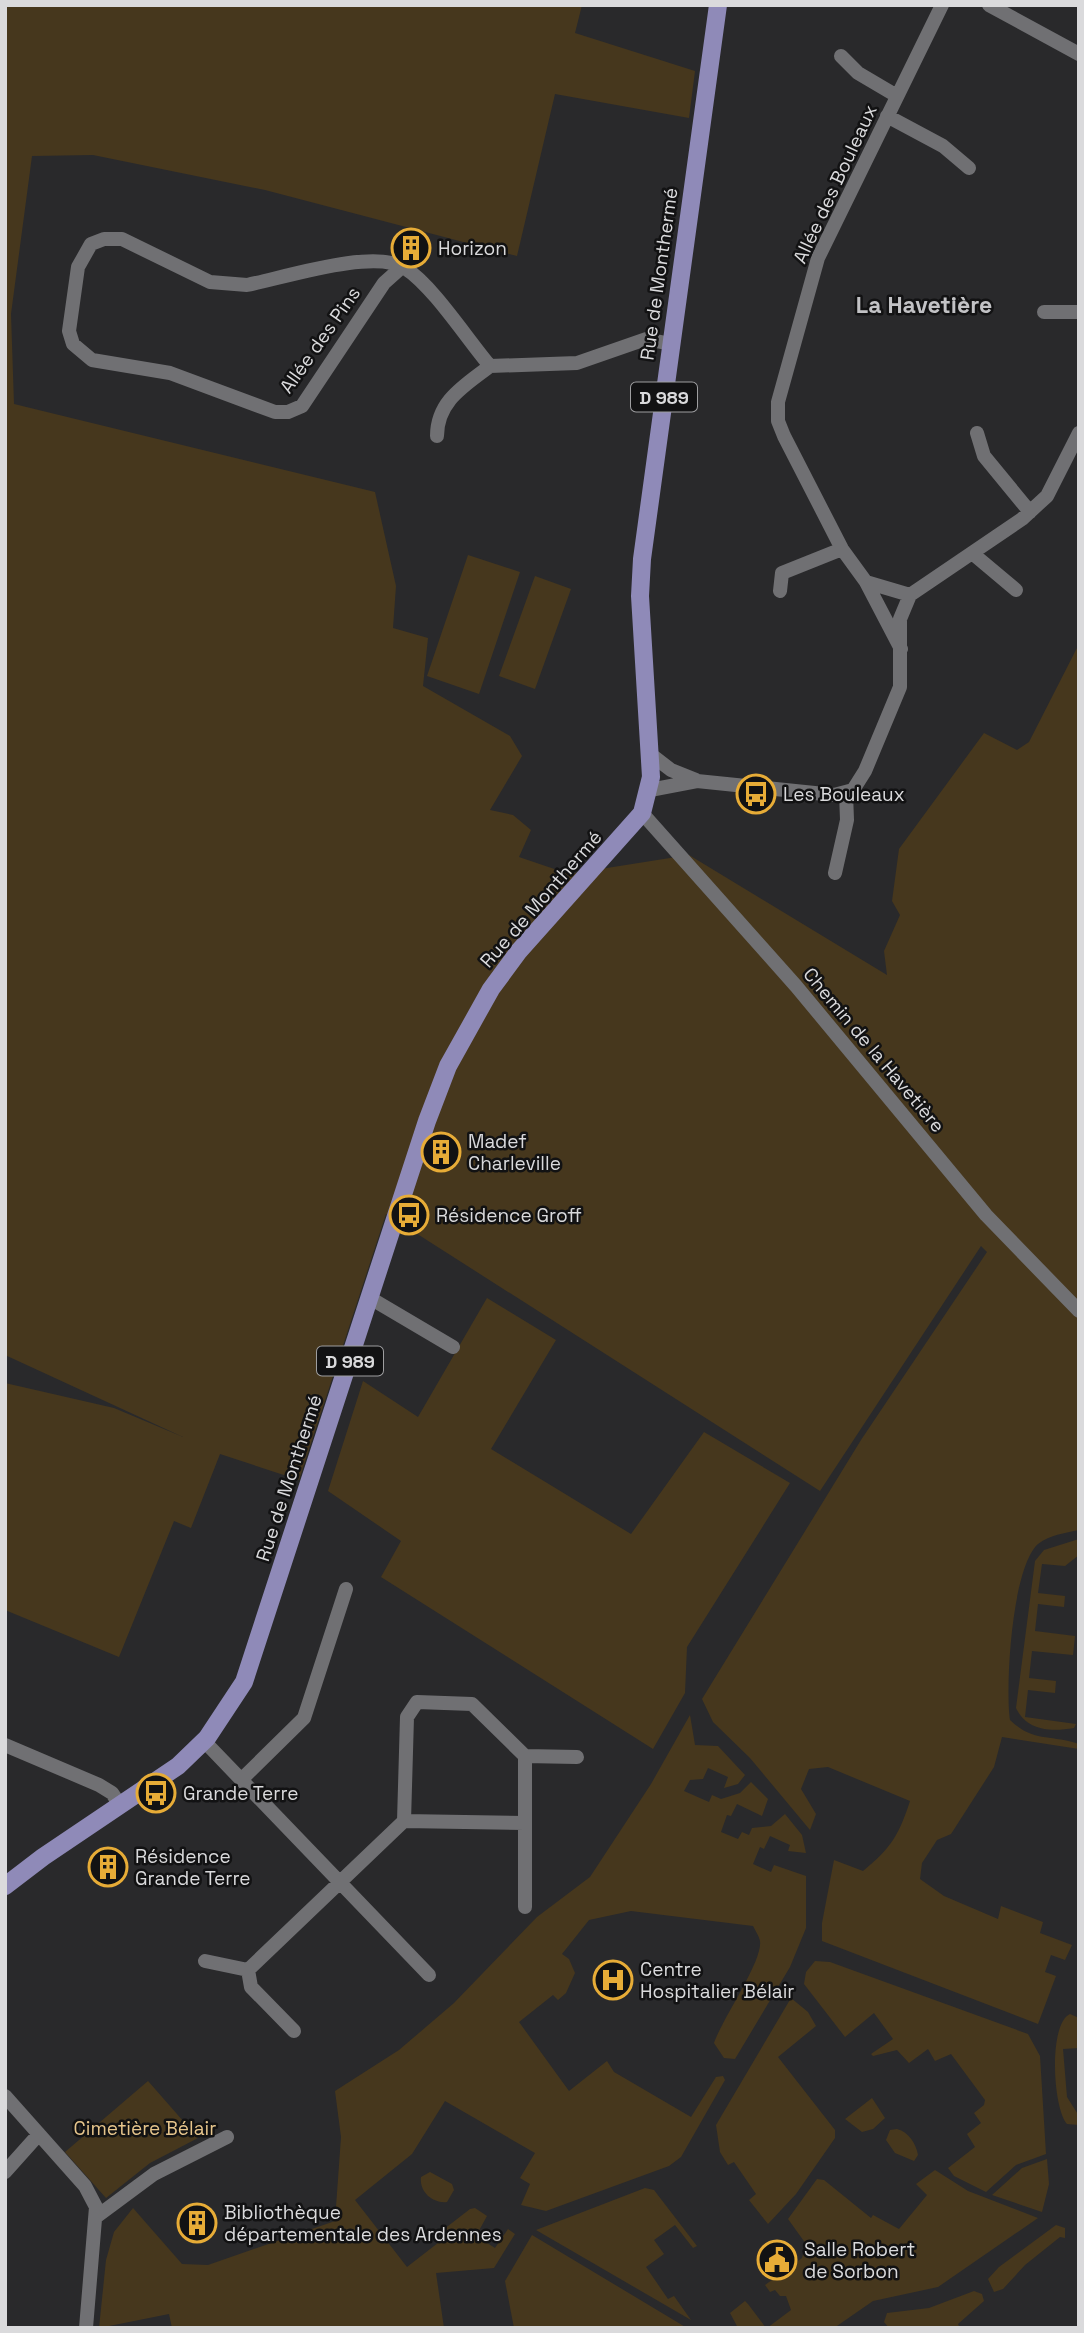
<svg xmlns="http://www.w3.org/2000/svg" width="1084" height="2333" font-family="'Space Grotesk',sans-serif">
<rect width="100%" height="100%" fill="#29292b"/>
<!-- green -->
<path fill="#46371d" d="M5,5h577l-7,28 120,38 -6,47 -134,-24 -38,162 -252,-66 -172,-35 -61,1 -21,158 3,90 361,88 21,94 -3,42 35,10 -5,48 87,50 12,20 -32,54 23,5 18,15 -12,27 50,17 120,-19 198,120 -3,-24 16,-36 -8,-14 7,-52 85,-116 33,17 12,-8 50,-98v886c-14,3 -30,5 -41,14 -26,23 -33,142 -28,176 24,23 40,14 69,24v5l-77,-12 -8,30 -43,67 -14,6 -15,23 -2,16 24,17 54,23 3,-13 42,16 -3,11 32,12 -7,15 -14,-5 -6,17 11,4 -18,48 -216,-83v-18l12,-63 29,11c28,-23 36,-36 47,-70l-82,-34 -19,2 -8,20 15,25 -6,16 -60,-72 -37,-36 -11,-23 159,-259 126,-188 -6,-6 -161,245 -434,-277 -87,266 -79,-26 -29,74 -17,-7 -55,136 -114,-47v-227l109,25 69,29 -178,-82z
M468,555l52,17 -41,122 -52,-18z
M535,576l36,13 -36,100 -36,-13z
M487,1298l69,42 -65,109 140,85 73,-102 86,51 -103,164 -2,46 -32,56 -272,-172 20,-36 -73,-50 35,-110 55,36z
M1079,1539v16l-14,11 -23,-2 -4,29 27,3 -1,11 -26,-3 -3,27 40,5 -2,19 -41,-4 -3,27 27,3 -1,12 -27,-3 -3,27 51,7 -2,4c-23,4 -47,3 -58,-20l19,-147 9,-11z
M690,1715l5,30 23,1 27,29 -7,9 -14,4 4,-11 -20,-9 -5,11 -13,1 -6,11 25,11 3,-7 9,4 19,-6 11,-11 17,17 -6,17 -25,-12 -6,12 -4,-1 -6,17 17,7 4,-7 7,3 3,-7 19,-2 14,-12 17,21 4,18 -18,-2 2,-6 -20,-9 -6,13 -4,-2 -7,17 18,8 3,-7 32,11v52l-16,39 -55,92 -11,-1 -10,-15c8,-24 49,-82 46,-102 -1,-5 -5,-11 -7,-15l-122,-15 -42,9 -27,34 7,5 6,14 -9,20 -8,7 -5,-5 -34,27 50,69 38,-30 7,11 77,45 25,-40 7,-1 2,4 -44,77 -12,9 -123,45 -25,-6 9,-21 -10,-6 15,-25 -90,-52 -33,53 -57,46 52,67 36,-28 -4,-6 31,-24 5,-1 12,8 -11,20 19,12 13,-19 7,5 -21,34 -58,5 8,55h-272l-3,-14 -70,14 7,-68 8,-28 19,-24 49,56 26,1 127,-44 6,-84 -6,-46 64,-41 55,-47 83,-86 53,-40 61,-93z
M815,1961l15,1 198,72 12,22 6,98 -30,11 -30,27 -32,-16 -6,-8 27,-21 -8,-13 14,-11 -7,-10 10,-8 1,-5 -34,-46 -16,7 -7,-12 -19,14 -12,-13 -24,6 -2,-2 22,-15 -19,-26 -29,24 -41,-53 2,-12z
M791,1998l17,14 8,14 -38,31 57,73v8l-39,56 -28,30 -19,-24 7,-6 -22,-32 -6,3 -8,-13 -4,-27z
M1070,2014l9,4v30l-16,1 4,48 12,19v9l-12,-1c-14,-15 -19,-100 3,-110z
M148,2081l50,57 -48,25 -44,35 -41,-46z
M872,2098l13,20 -12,11 -11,3 -17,-13z
M897,2129c12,3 19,15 21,26l-4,6 -19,-8 -9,-13 4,-10z
M1047,2159l2,25 -7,28 -50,-17 30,-27z
M935,2170l33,21 70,27 -100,69 -65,14 -39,27h-67l24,-18 -5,-14h-6l-5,-6 -5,2 -5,-7 37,-27 4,-14 -18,-25 29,-40 7,1 47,38 2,-3 26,14 28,-34 -11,-11z
M430,2172l22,12 2,6 -7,12c-14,2 -28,-10 -26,-25z
M645,2188l9,2 43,56 -4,2 -18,-23 -21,15 10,14 -18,13 22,32 6,-3 17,24 -155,-90z
M1056,2225l9,3v10l-5,-1 -35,28 -22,24 -9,3 -6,-13 11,-12z
M532,2235l155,93h-173l-9,-47z
M974,2291l8,3 2,7 -26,23 2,4h-71l-5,-6 3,-9 42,-5z
M745,2301l3,3 18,24h-28l-8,-15z"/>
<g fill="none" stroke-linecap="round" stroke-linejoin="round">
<!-- minor -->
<path stroke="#707073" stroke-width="14" d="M989,5l90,49
M841,56l17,17 39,23
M887,116l56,30 26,22
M403,266l-19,17 -82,123 -14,6h-13l-105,-39 -78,-13 -19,-16 -4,-13 9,-64 13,-23 13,-5h18l88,43 37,3c36,-7 127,-37 158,-17 28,18 62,71 85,98
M1044,312h35
M490,366l87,-3 69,-24 25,5
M977,433l7,23 46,56
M437,436c0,-35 27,-50 53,-70
M972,553l44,37
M866,582l44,13
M780,591l2,-18 60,-24
M910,595l112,-76 25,-23 32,-63
M901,649l-35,-67 -24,-33 -58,-113 -6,-15v-19l40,-144 124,-253
M649,753l22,17 25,10
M650,790l47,-9 137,14 19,-5 12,-19 35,-84v-68l10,-24
M642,813l154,173 190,229 93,96
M835,873l12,-53 -1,-27
M370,1298l83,49
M204,1741l225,234
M5,1745l94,40 13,8 8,12
M525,1756l52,1
M242,1779l62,-61 42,-129
M404,1821l120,2
M205,1961l43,9 156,-149 3,-104 10,-15 55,2 53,52v151
M248,1970l3,17 43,44
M5,2096l80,90 11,21 -10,121
M5,2172l34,-38
M96,2217l58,-43 73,-37"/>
<!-- major -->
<path stroke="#8f8ab8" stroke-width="18" d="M5,1886l38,-29 135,-91 29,-28 37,-56 183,-561 21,-55 43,-77 28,-38 123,-138 9,-36 -11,-181 2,-37 76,-554"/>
</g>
<!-- icons -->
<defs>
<symbol id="building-ring" viewBox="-11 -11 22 22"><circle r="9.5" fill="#121213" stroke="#e7ac37" stroke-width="1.5"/><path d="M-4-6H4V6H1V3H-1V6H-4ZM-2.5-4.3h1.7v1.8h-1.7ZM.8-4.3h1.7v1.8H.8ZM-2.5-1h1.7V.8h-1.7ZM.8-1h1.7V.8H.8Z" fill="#e7ac37"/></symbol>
<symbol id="bus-ring" viewBox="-11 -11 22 22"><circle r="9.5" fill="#121213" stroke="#e7ac37" stroke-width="1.5"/><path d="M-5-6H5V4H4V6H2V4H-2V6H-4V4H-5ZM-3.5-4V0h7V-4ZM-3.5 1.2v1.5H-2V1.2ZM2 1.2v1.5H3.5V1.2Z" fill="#e7ac37"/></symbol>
<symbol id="hospital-ring" viewBox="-11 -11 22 22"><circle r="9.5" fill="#121213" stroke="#e7ac37" stroke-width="1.5"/><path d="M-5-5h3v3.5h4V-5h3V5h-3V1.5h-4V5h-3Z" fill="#e7ac37"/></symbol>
<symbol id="civic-ring" viewBox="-11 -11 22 22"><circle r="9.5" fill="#121213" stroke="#e7ac37" stroke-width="1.5"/><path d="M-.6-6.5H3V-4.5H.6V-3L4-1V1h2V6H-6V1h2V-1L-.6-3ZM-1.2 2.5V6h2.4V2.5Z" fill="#e7ac37"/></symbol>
</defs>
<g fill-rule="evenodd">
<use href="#building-ring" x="389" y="226" width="44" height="44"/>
<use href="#bus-ring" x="734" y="772" width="44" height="44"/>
<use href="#building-ring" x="419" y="1130" width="44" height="44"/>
<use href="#bus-ring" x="387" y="1193" width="44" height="44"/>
<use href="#bus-ring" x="134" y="1771" width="44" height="44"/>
<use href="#building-ring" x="86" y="1845" width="44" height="44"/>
<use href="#hospital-ring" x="591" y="1958" width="44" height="44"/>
<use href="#building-ring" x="175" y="2201" width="44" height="44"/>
<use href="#civic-ring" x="755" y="2238" width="44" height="44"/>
</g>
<g text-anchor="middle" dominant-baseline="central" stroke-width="5" stroke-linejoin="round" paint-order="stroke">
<!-- shield labels -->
<g fill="#121213" stroke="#9e9ea0" stroke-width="2">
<rect x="631" y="382.5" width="66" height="29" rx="5"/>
<rect x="317" y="1346.5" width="66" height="29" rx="5"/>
</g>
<g font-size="18" font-weight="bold" fill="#dadadc">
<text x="664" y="397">D 989</text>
<text x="350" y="1361">D 989</text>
</g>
<!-- street labels -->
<g font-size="19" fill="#dadadc" stroke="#121213">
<text transform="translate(835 184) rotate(-65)">Allée des Bouleaux</text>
<text transform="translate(659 274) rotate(-82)">Rue de Monthermé</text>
<text transform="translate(320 340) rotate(-55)">Allée des Pins</text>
<text transform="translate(541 899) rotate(-49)">Rue de Monthermé</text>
<text transform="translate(874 1050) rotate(50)">Chemin de la Havetière</text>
<text transform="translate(289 1478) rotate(-72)">Rue de Monthermé</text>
</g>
<!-- poi labels -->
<g font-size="19" fill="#dadadc" stroke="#121213" text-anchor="start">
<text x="438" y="248">Horizon</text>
<text x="783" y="794">Les Bouleaux</text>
<text x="468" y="1141">Madef<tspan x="468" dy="22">Charleville</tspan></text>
<text x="436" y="1215">Résidence Groff</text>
<text x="183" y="1793">Grande Terre</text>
<text x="135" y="1856">Résidence<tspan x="135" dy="22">Grande Terre</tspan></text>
<text x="640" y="1969">Centre<tspan x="640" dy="22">Hospitalier Bélair</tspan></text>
<text x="224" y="2212">Bibliothèque<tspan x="224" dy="22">départementale des Ardennes</tspan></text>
<text x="804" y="2249">Salle Robert<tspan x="804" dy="22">de Sorbon</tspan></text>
</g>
<!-- park labels -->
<g font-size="19" fill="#e6c58c" stroke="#121213">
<text x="145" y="2128">Cimetière Bélair</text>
</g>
<!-- quarter labels -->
<g font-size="23" font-weight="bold" fill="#c2c2c5" stroke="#121213">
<text x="924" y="305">La Havetière</text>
</g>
</g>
<!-- border -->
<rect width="1084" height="2333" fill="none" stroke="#dadadc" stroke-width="14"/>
</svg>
